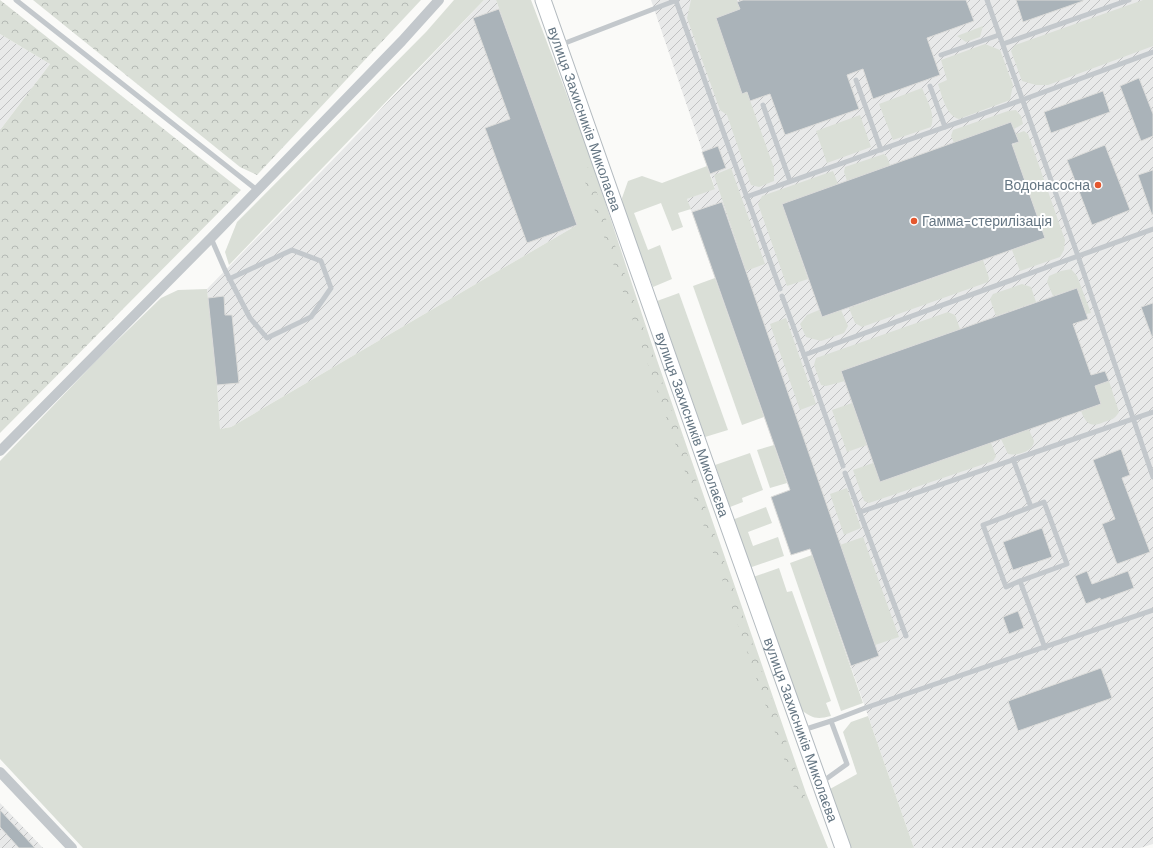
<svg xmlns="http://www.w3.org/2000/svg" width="1153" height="848" viewBox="0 0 1153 848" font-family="'DM Sans',sans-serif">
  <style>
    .industrial { fill: url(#industrial-furrows) }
    .grass { fill: #dadfd7 }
    .forest { fill: url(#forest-crowns) }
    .building { fill: #aab3b9; stroke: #dcdcda }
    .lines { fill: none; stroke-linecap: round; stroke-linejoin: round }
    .secondary-casing { stroke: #b3babf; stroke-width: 17 }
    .lane { stroke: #c3c8cc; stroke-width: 5 }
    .street { stroke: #c3c8cc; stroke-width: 10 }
    .secondary { stroke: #fff; stroke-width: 15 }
    .poi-dot { fill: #e4572e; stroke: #fff; stroke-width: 1.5 }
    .labels { text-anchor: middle; stroke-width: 4; stroke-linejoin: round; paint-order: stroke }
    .street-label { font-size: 14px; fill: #657683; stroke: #fff }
    .poi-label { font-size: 14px; fill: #657683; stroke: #fff; text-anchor: end }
  </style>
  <defs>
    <pattern id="industrial-furrows" width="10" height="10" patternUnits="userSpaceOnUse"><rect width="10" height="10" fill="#e8e9e9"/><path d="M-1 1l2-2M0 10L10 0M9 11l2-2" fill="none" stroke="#c0c1c2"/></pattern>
    <pattern id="forest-crowns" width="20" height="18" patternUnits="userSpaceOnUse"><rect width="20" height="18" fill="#dadfd7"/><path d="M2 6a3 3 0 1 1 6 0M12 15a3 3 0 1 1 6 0" fill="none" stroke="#b4b9b4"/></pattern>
  </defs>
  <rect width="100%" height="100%" fill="#fafaf8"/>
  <g class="industrial">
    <polygon points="484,0 496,0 577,225 231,427 220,429 217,385 207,289 348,144"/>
    <polygon points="651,0 1153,0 1153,844 1140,848 914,848 810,549 791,555 771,497 790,490 687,199 715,188"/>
    <polygon points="0,34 50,64 0,130"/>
    <polygon points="0,803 43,848 0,848"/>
  </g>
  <g class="grass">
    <polygon points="454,0 484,0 229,265 225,252 237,222 426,32"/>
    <polygon points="496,0 531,0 590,156 657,360 806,793 828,848 83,848 0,759 0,461 98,359 161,298 178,290 207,289 217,385 220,429 231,427 577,225"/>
    <polygon points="691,0 737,0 740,9 716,18 742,93 747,92 774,168 774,181 759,187 751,185 727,115 720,110 687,18"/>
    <polygon points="1143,0 1153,0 1153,46 1048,85 1036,85 1022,81 1011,51 1015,45"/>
    <polygon points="983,26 980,37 966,42 957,36"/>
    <path d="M985,44L1000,50L1013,85L1010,100L959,119C946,116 942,95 938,84L947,80L941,60Z"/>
    <path d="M922,88C927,100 936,115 931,127L893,140L879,104Z"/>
    <polygon points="1016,110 1021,116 1023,124 1014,129 1011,122 954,143 951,136 953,130 1008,111"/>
    <polygon points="860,115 871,147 827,163 816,131"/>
    <polygon points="1024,131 1028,134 1065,240 1064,250 1060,257 1020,271 1012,250 1045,238 1012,145 1019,142 1016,134"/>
    <polygon points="884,154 887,157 890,165 847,181 844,172 845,167"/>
    <polygon points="707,166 715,189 687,199 691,209 678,213 683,227 672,231 661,203 634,213 648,250 660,245 672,279 653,287 623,210 622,198 628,181 642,176 662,183"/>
    <polygon points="731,168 765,264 746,271 714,175"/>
    <polygon points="833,171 838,184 782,204 808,279 787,286 758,204 762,196"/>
    <polygon points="983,260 989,278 988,282 862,327 855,323 849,308"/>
    <polygon points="1071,269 1077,276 1091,313 1086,314 1077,288 1053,296 1047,282 1049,276 1061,271"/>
    <polygon points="715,278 764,417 742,425 693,286"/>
    <polygon points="1022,284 1031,287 1036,302 996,316 990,299 993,294"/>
    <polygon points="679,293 728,430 705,437 657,301"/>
    <polygon points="819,310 822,317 841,310 848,326 844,333 821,341 806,337 800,324 807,315"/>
    <polygon points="948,312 955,315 960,329 841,371 845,381 826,386 821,385 814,365 816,358"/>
    <polygon points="786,318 816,404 800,410 770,324"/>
    <path d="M1109,381L1119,412C1115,419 1111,420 1104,422C1091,428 1086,424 1081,411L1101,404L1095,386Z"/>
    <polygon points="852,403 867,445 847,452 832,410"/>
    <path d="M1029,429C1030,433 1033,438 1034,441C1034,452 1015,456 1008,454L1001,439Z"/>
    <polygon points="991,443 996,456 993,461 869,503 864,501 853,470 873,463"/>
    <polygon points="774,445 787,483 770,488 757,450"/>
    <polygon points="750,453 763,490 742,498 743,502 730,507 715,465"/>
    <polygon points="847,488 861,528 844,535 830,494"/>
    <polygon points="766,507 772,523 748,532 753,546 778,537 784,556 749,568 732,520"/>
    <polygon points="863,537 899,637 875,645 840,545"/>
    <polygon points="812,555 863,703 841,711 790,563"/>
    <path d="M779,568L787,592L792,591L831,701L826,703L831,716C816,720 812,718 800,709L753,577Z"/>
    <polygon points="868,716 914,848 851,848 830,789 857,774 843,732 851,722"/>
  </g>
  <g class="forest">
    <polygon points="0,0 241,190 0,433 0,130 50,64 0,34"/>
    <polygon points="33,0 421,0 257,175 240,167"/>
    <polygon points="588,167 811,813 801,808 583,176"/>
  </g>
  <g class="building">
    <polygon points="743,0 966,0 974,21 927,38 940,75 873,99 863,69 847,75 859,109 785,135 770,94 750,101 747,92 742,94 716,18 740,9 737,2"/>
    <polygon points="1016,0 1083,0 1083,1 1023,22"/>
    <polygon points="499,9 577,225 527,243 485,128 510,119 473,18"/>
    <polygon points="1139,78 1153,114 1153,136 1141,141 1120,86"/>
    <polygon points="1103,91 1110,112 1051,133 1044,112"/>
    <polygon points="1011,122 1019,142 1012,144 1045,238 822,317 782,204"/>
    <polygon points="1105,145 1130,210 1092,225 1067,160"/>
    <polygon points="718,146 726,168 710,174 702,152"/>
    <polygon points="1153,170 1153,214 1152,215 1138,175"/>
    <polygon points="722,202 879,656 851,666 810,549 791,555 771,497 790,490 692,212"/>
    <polygon points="1077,288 1088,319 1073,324 1091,375 1105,371 1109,381 1095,386 1101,404 880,482 841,371"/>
    <polygon points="224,296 225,315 232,315 239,383 217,385 208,298"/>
    <polygon points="1153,303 1153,336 1152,337 1141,307"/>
    <polygon points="1121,449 1130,475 1122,478 1150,552 1117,564 1102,524 1115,519 1093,460"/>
    <polygon points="1042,528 1052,557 1013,570 1003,542"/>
    <polygon points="1087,571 1092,584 1128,571 1134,588 1101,600 1100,598 1086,604 1075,576"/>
    <polygon points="1018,611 1024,628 1009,634 1003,617"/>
    <polygon points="1101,668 1112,698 1018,731 1008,701"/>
    <polygon points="0,810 35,848 19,848 0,827"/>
  </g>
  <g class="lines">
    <defs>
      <g id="secondary">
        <path id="s1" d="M543,0L706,464L843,848"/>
      </g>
    </defs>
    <use href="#secondary" class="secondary-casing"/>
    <g class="lane">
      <polyline points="16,0 257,190"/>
      <polyline points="987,0 1078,256 1153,477"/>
      <polyline points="676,1 780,289"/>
      <polyline points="1003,44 1129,0"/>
      <polyline points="560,45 677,0"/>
      <polyline points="941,55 999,35"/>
      <polyline points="856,80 881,150"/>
      <polyline points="930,86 945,127"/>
      <polyline points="763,105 790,181"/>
      <polyline points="746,197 1022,100 1153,52"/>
      <polyline points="211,238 225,270 250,318 267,338 311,317 331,288 321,261 292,250 229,279"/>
      <polyline points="782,296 804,355"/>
      <polyline points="1013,459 1031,507 983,525 1006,587 1020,581 1045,648"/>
      <polyline points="843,466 804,355 1153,229"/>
      <polyline points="845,473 906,636"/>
      <polyline points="860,512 1153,412"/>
      <polyline points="1020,581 1067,564 1044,502 1031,507"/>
      <polyline points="831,721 865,708 1153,610"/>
      <polyline points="803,730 831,721 847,764 822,782"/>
    </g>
    <g class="street">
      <polyline points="0,451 211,238 402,41 439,0"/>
      <polyline points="0,772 72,848"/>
    </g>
    <use href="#secondary" class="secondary"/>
  </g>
  <g class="poi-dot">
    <circle cx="1098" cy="185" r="4"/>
    <circle cx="914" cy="221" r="4"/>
  </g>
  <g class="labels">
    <g class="street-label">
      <text dy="5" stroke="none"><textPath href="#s1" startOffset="126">вулиця Захисників Миколаєва</textPath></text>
      <text dy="5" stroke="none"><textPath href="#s1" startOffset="450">вулиця Захисників Миколаєва</textPath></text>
      <text dy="5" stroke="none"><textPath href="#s1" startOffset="774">вулиця Захисників Миколаєва</textPath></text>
    </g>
    <g class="poi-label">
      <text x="1090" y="190">Водонасосна</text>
      <text x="922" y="226" text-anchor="start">Гамма-стерилізація</text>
    </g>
  </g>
</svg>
